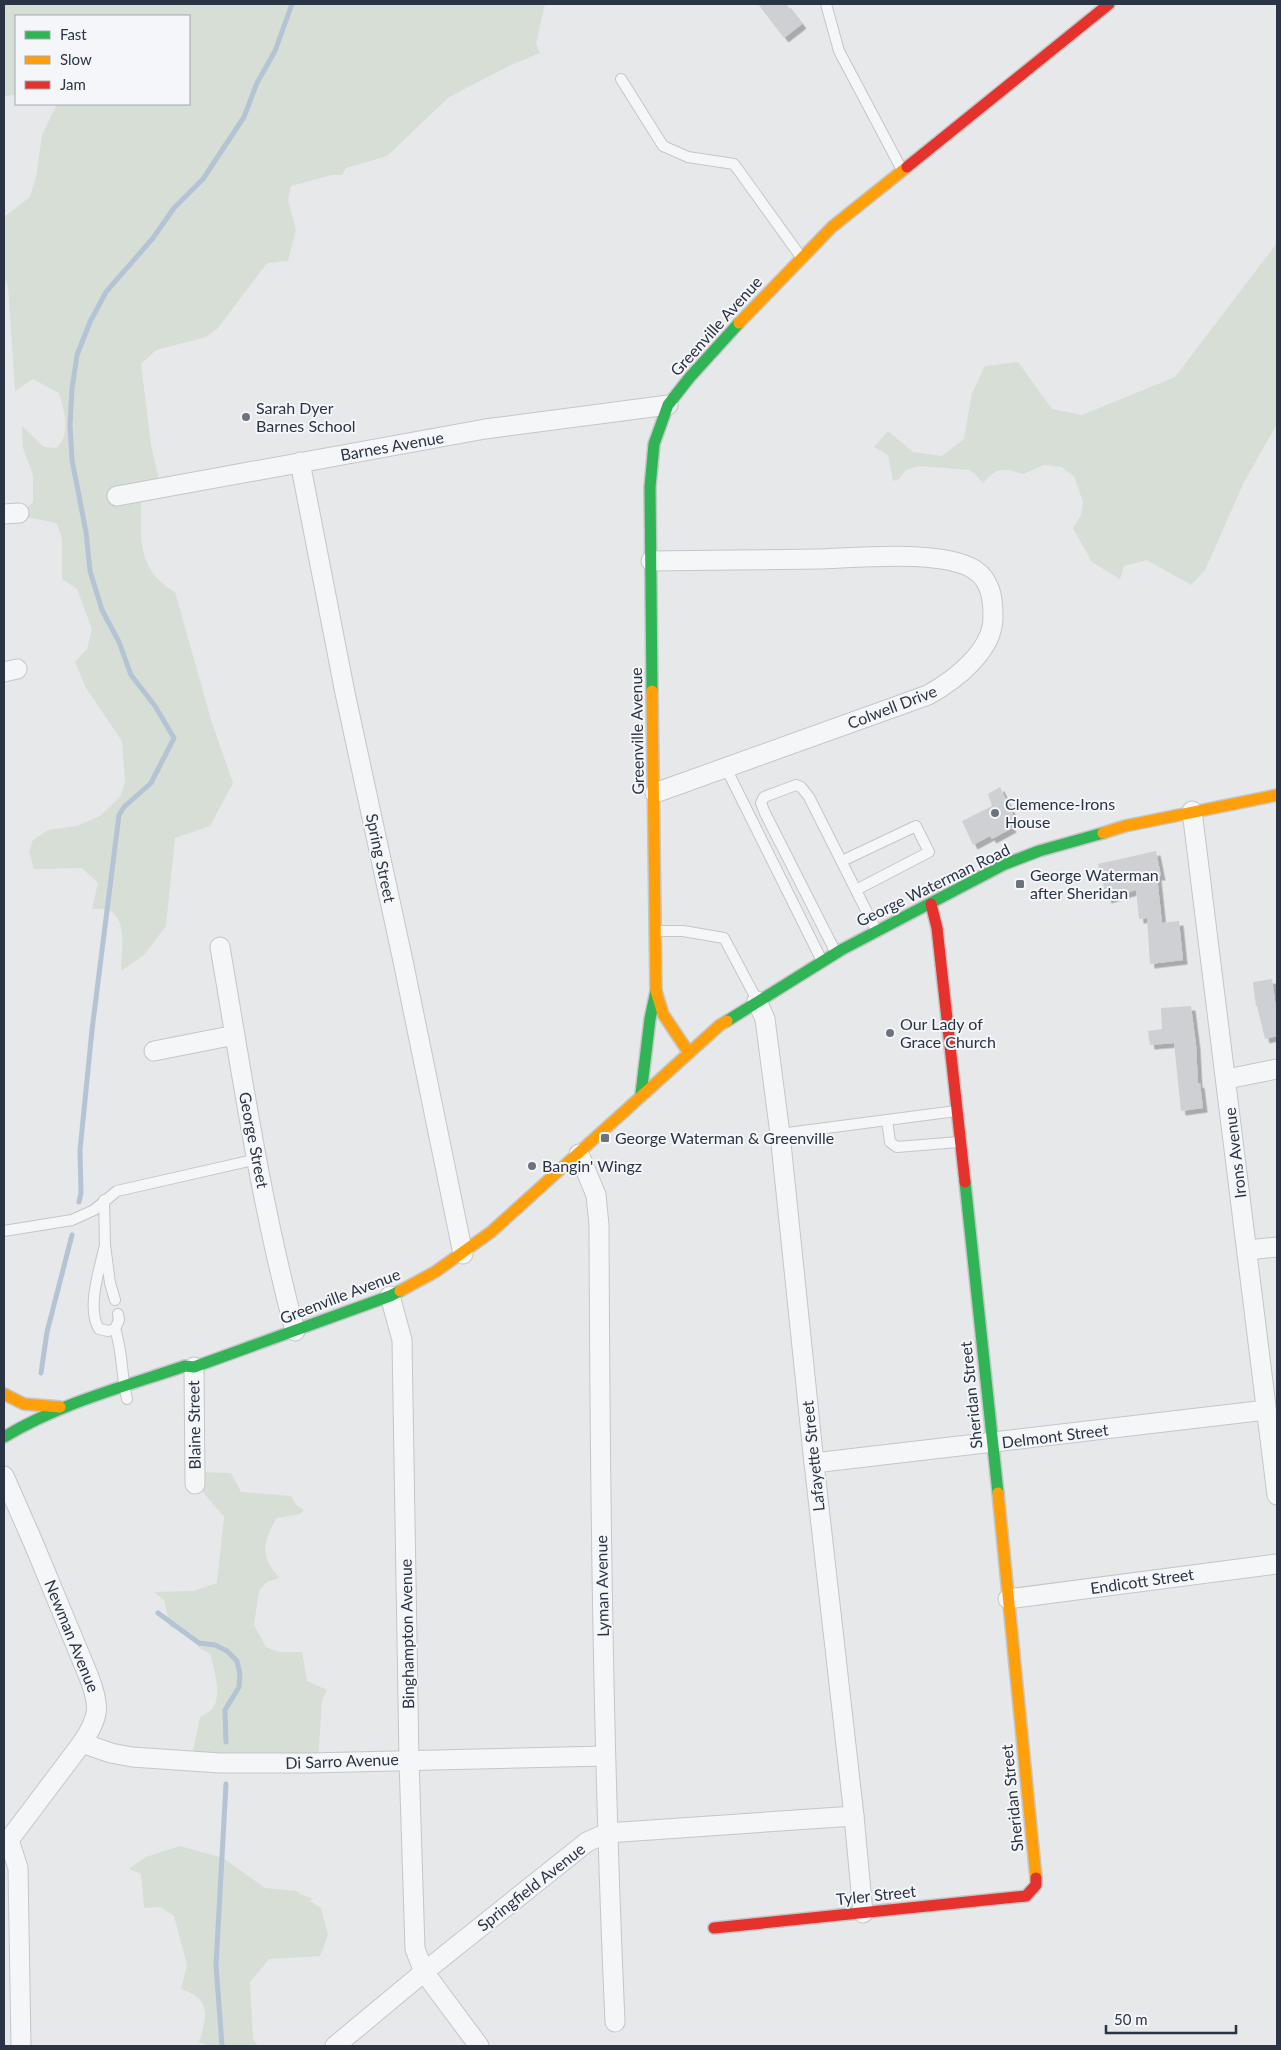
<svg xmlns="http://www.w3.org/2000/svg" width="1281" height="2050" viewBox="0 0 1281 2050" font-family="Lato,sans-serif">
  <style>
    .green { fill: #d6ded6 }
    .lines { fill: none; stroke-linecap: round; stroke-linejoin: round }
    .stream { stroke: #b4c4d5; stroke-width: 5 }
    .building { fill: #ced0d3; filter: url(#shadow) }
    .lane-casing { stroke: #c4c6c8; stroke-width: 12 }
    .street-casing { stroke: #c4c6c8; stroke-width: 21 }
    .fast-casing { stroke: #c4c6c8; stroke-width: 14 }
    .slow-casing { stroke: #c4c6c8; stroke-width: 14 }
    .jam-casing { stroke: #c4c6c8; stroke-width: 14 }
    .lane { stroke: #f5f6f7; stroke-width: 10 }
    .street { stroke: #f5f6f7; stroke-width: 19 }
    .fast { stroke: #30b455; stroke-width: 11 }
    .slow { stroke: #ff9f0a; stroke-width: 11 }
    .jam { stroke: #e5322d; stroke-width: 11 }
    .poi-dot { fill: #6c737f; stroke: #f4f6f9; stroke-width: 2 }
    .labels { text-anchor: middle; stroke-width: 4; stroke-linejoin: round; paint-order: stroke }
    .street-label { font-size: 16px; fill: #2b3445; stroke: #f4f6f9 }
    .poi-label { font-size: 16px; fill: #2b3445; stroke: #f4f6f9; text-anchor: start }
  </style>
  <defs>
    <filter id="shadow"><feDropShadow dx="4.5" dy="4.5" stdDeviation="0" flood-color="#0004"/></filter>
  </defs>
  <rect width="100%" height="100%" fill="#e6e8ea"/>
  <g class="green">
    <path d="M4,4H545L536,43L540,53L511,65L449,97L387,156L346,168L342,175H332L291,186L288,200L296,230L288,261L267,263L218,328L206,337L156,350L141,364L151,445L161,488L141,495C141,535 135,569 175,592L212,723L233,783L210,826L175,838L166,926L144,955L121,971C121,954 127,927 114,914C109,908 99,909 92,909L98,883L82,868L34,869L29,851L33,840L48,830L77,826L100,816L120,797L125,783L122,741L86,688L75,662L87,649L92,629L77,589L62,579V539L57,524L52,522L19,516L33,502V475L23,448L22,426L44,447L56,448C72,434 64,411 59,393L33,379L15,391L8,286L4,277V217L30,197L36,178L42,135L57,104H189V16H16V94L4,97Z"/>
    <path d="M1277,243V424L1244,482L1205,570L1191,585L1147,560L1124,566L1120,579L1092,562L1073,528L1081,515L1083,502L1074,476L1061,467L1044,465L1023,474C1003,468 998,466 983,483L975,474L969,470L920,466L906,470L899,479L893,481L888,455L874,447L888,431L913,452L942,456L964,439L972,393L985,366L1018,362L1052,409L1082,415L1175,377Z"/>
    <path d="M198,1472L231,1473L241,1492L291,1496L296,1505L304,1510L300,1514L277,1518C263,1541 259,1557 280,1578L267,1582L259,1591L254,1625L266,1647L279,1652H302L307,1681L327,1690L322,1700L318,1763L191,1761L200,1717C204,1715 210,1712 213,1708C222,1696 214,1667 210,1654L199,1648L191,1633L170,1627L164,1600L154,1592L193,1591L217,1583L224,1517L199,1487Z"/>
    <path d="M180,1846L223,1858L265,1888L297,1891L300,1894L312,1899L310,1901L321,1908L328,1935L320,1956L269,1959L250,1982L253,2039L258,2046H208L199,2042C207,2017 212,1999 181,1989L187,1965L174,1916L160,1907L144,1908L141,1874L129,1869L146,1857Z"/>
  </g>
  <g class="lines">
    <g class="stream">
      <polyline points="79,1202 81,1193 80,1150 92,1030 119,815 124,807 151,783 174,738 155,706 131,675 119,642 102,610 90,571 86,532 72,460 70,425 72,389 77,355 90,322 106,292 153,238 174,208 203,179 244,117 257,83 275,51 292,4"/>
      <polyline points="41,1373 47,1332 72,1235"/>
      <polyline points="158,1613 199,1643 215,1645 227,1651 237,1661 240,1674 239,1687 225,1710 226,1742"/>
      <polyline points="222,2046 216,1965 226,1784"/>
    </g>
  </g>
  <g class="building">
    <polygon points="758,4 786,4 802,24 784,38"/>
    <polygon points="1000,787 1016,821 1010,825 1012,828 992,839 990,836 973,845 962,821 992,806 988,794"/>
    <polygon points="1156,851 1161,876 1157,876 1162,923 1179,921 1183,960 1150,964 1147,918 1139,919 1136,890 1107,899 1098,864"/>
    <polygon points="1272,979 1277,1015 1277,1036 1265,1039 1257,1006 1256,1006 1253,982"/>
    <polygon points="1191,1006 1196,1045 1198,1084 1200,1083 1203,1108 1181,1111 1174,1043 1150,1045 1148,1031 1162,1029 1161,1008"/>
  </g>
  <g class="lines">
    <defs>
      <g id="lane">
        <polyline points="826,4 839,51 902,170"/>
        <polyline points="621,79 663,146 688,157 734,164 801,257"/>
        <polyline points="726,768 822,961"/>
        <polyline points="842,861 916,826 929,852 856,890"/>
        <polyline points="657,931 683,931 724,938 757,1000"/>
        <polyline points="836,953 765,813 761,803 764,797 796,785 801,787 809,797 876,930"/>
        <polyline points="887,1120 890,1142 897,1147 959,1142"/>
        <polyline points="780,1134 956,1111"/>
        <polyline points="104,1200 105,1245"/>
        <polyline points="4,1231 72,1220 94,1210 117,1191 258,1159"/>
        <path d="M115,1300L110,1283L105,1245C100,1268 86,1308 99,1329L108,1331L115,1329L119,1320L118,1314"/>
        <path d="M115,1329C123,1352 121,1376 127,1399"/>
      </g>
      <g id="street">
        <polyline points="300,462 345,693 403,961 463,1254"/>
        <polyline points="117,496 485,429 668,405"/>
        <polyline points="4,514 19,513"/>
        <path d="M651,561C707,560 762,560 818,559C856,558 943,549 975,570C991,581 993,599 993,617C993,651 955,680 928,695L655,793"/>
        <polyline points="4,672 17,669"/>
        <polyline points="1192,811 1277,1495"/>
        <path d="M220,947C242,1075 261,1205 295,1331"/>
        <polyline points="757,1001 765,1019 780,1134 814,1463 854,1816 863,1913"/>
        <polyline points="154,1051 235,1035"/>
        <polyline points="1227,1079 1277,1069"/>
        <path d="M579,1154L596,1195L599,1225C600,1491 603,1756 615,2022"/>
        <polyline points="1247,1250 1277,1247"/>
        <polyline points="390,1296 402,1340 409,1760 415,1949 424,1972 479,2046"/>
        <polyline points="194,1367 195,1484"/>
        <polyline points="814,1463 1266,1410"/>
        <path d="M4,1476L33,1542L89,1677C100,1706 100,1716 82,1743L9,1840L18,1868L21,2046"/>
        <polyline points="1008,1599 1277,1564"/>
        <polyline points="82,1743 111,1753 132,1757 220,1763 310,1763 605,1756"/>
        <polyline points="335,2046 424,1972 587,1842 607,1833 854,1816"/>
      </g>
      <g id="fast">
        <polyline points="652,691 650,487 654,444 668,405 690,377 739,323"/>
        <polyline points="727,1021 841,950 1005,864 1039,851 1103,833"/>
        <polyline points="641,1094 650,1019 656,991"/>
        <polyline points="965,1182 998,1493"/>
        <path d="M4,1437C61,1403 123,1387 185,1366L194,1367L390,1296L400,1291"/>
      </g>
      <g id="slow">
        <polyline points="739,323 832,227 907,167"/>
        <polyline points="652,691 656,991 663,1014 689,1053"/>
        <polyline points="1103,833 1125,826 1277,795"/>
        <polyline points="400,1291 435,1272 491,1232 720,1025 727,1021"/>
        <polyline points="4,1394 24,1404 60,1407"/>
        <polyline points="998,1493 1036,1878"/>
      </g>
      <g id="jam">
        <polyline points="907,167 1109,4"/>
        <polyline points="931,904 937,928 965,1182"/>
        <polyline points="714,1928 1026,1896 1036,1885 1036,1878"/>
      </g>
    </defs>
    <use href="#lane" class="lane-casing"/>
    <use href="#street" class="street-casing"/>
    <use href="#fast" class="fast-casing"/>
    <use href="#slow" class="slow-casing"/>
    <use href="#jam" class="jam-casing"/>
    <use href="#lane" class="lane"/>
    <use href="#street" class="street"/>
    <use href="#fast" class="fast"/>
    <use href="#slow" class="slow"/>
    <use href="#jam" class="jam"/>
  </g>
  <g class="poi-dot">
    <circle cx="246" cy="417" r="5"/>
    <circle cx="995" cy="813" r="5"/>
    <rect x="1015" y="879" width="10" height="10" rx="2.5"/>
    <circle cx="890" cy="1033" r="5"/>
    <rect x="600" y="1133" width="10" height="10" rx="2.5"/>
    <circle cx="532" cy="1166" r="5"/>
  </g>
  <g class="labels">
    <g class="street-label">
      <text transform="translate(716 326) rotate(-48)" y="6">Greenville Avenue</text>
      <text transform="translate(392 446) rotate(-10)" y="6">Barnes Avenue</text>
      <text transform="translate(892 707) rotate(-21)" y="6">Colwell Drive</text>
      <text transform="translate(637 731) rotate(-91)" y="6">Greenville Avenue</text>
      <text transform="translate(381 858) rotate(78)" y="6">Spring Street</text>
      <text transform="translate(933 885) rotate(-26)" y="6">George Waterman Road</text>
      <text transform="translate(254 1140) rotate(79)" y="6">George Street</text>
      <text transform="translate(1235 1153) rotate(-97)" y="6">Irons Avenue</text>
      <text transform="translate(340 1296) rotate(-21)" y="6">Greenville Avenue</text>
      <text transform="translate(971 1395) rotate(-96)" y="6">Sheridan Street</text>
      <text transform="translate(194 1425) rotate(-91)" y="6">Blaine Street</text>
      <text transform="translate(1055 1436) rotate(-7)" y="6">Delmont Street</text>
      <text transform="translate(813 1456) rotate(-96)" y="6">Lafayette Street</text>
      <text transform="translate(1142 1581) rotate(-8)" y="6">Endicott Street</text>
      <text transform="translate(602 1586) rotate(-91)" y="6">Lyman Avenue</text>
      <text transform="translate(407 1634) rotate(-91)" y="6">Binghampton Avenue</text>
      <text transform="translate(72 1636) rotate(68)" y="6">Newman Avenue</text>
      <text transform="translate(342 1761) rotate(-2)" y="6">Di Sarro Avenue</text>
      <text transform="translate(1012 1798) rotate(-96)" y="6">Sheridan Street</text>
      <text transform="translate(531 1887) rotate(-38)" y="6">Springfield Avenue</text>
      <text transform="translate(876 1895) rotate(-6)" y="6">Tyler Street</text>
    </g>
    <g class="poi-label">
      <text x="256" y="414">Sarah Dyer<tspan x="256" dy="18">Barnes School</tspan></text>
      <text x="1005" y="810">Clemence-Irons<tspan x="1005" dy="18">House</tspan></text>
      <text x="1030" y="881">George Waterman<tspan x="1030" dy="18">after Sheridan</tspan></text>
      <text x="900" y="1030">Our Lady of<tspan x="900" dy="18">Grace Church</tspan></text>
      <text x="615" y="1144">George Waterman &amp; Greenville</text>
      <text x="542" y="1172">Bangin' Wingz</text>
    </g>
  </g>
  <rect width="1281" height="2050" fill="none" stroke="#2b3445" stroke-width="10"/>
  <rect x="15" y="15" width="175" height="90" fill="#f4f6f9" stroke="#a4a8b1"/>
  <rect x="25" y="31" width="25" height="8" fill="#30b455" stroke="#a4a8b1"/>
  <text x="60" y="40" font-size="15" fill="#2b3445">Fast</text>
  <rect x="25" y="56" width="25" height="8" fill="#ff9f0a" stroke="#a4a8b1"/>
  <text x="60" y="65" font-size="15" fill="#2b3445">Slow</text>
  <rect x="25" y="81" width="25" height="8" fill="#e5322d" stroke="#a4a8b1"/>
  <text x="60" y="90" font-size="15" fill="#2b3445">Jam</text>
  <path d="M1106 2025v8h130v-8" fill="none" stroke="#2b3445" stroke-width="2.5"/>
  <text x="1114" y="2025" font-size="15" fill="#2b3445" stroke="#f4f6f9" stroke-width="4" paint-order="stroke">50 m</text>
</svg>
